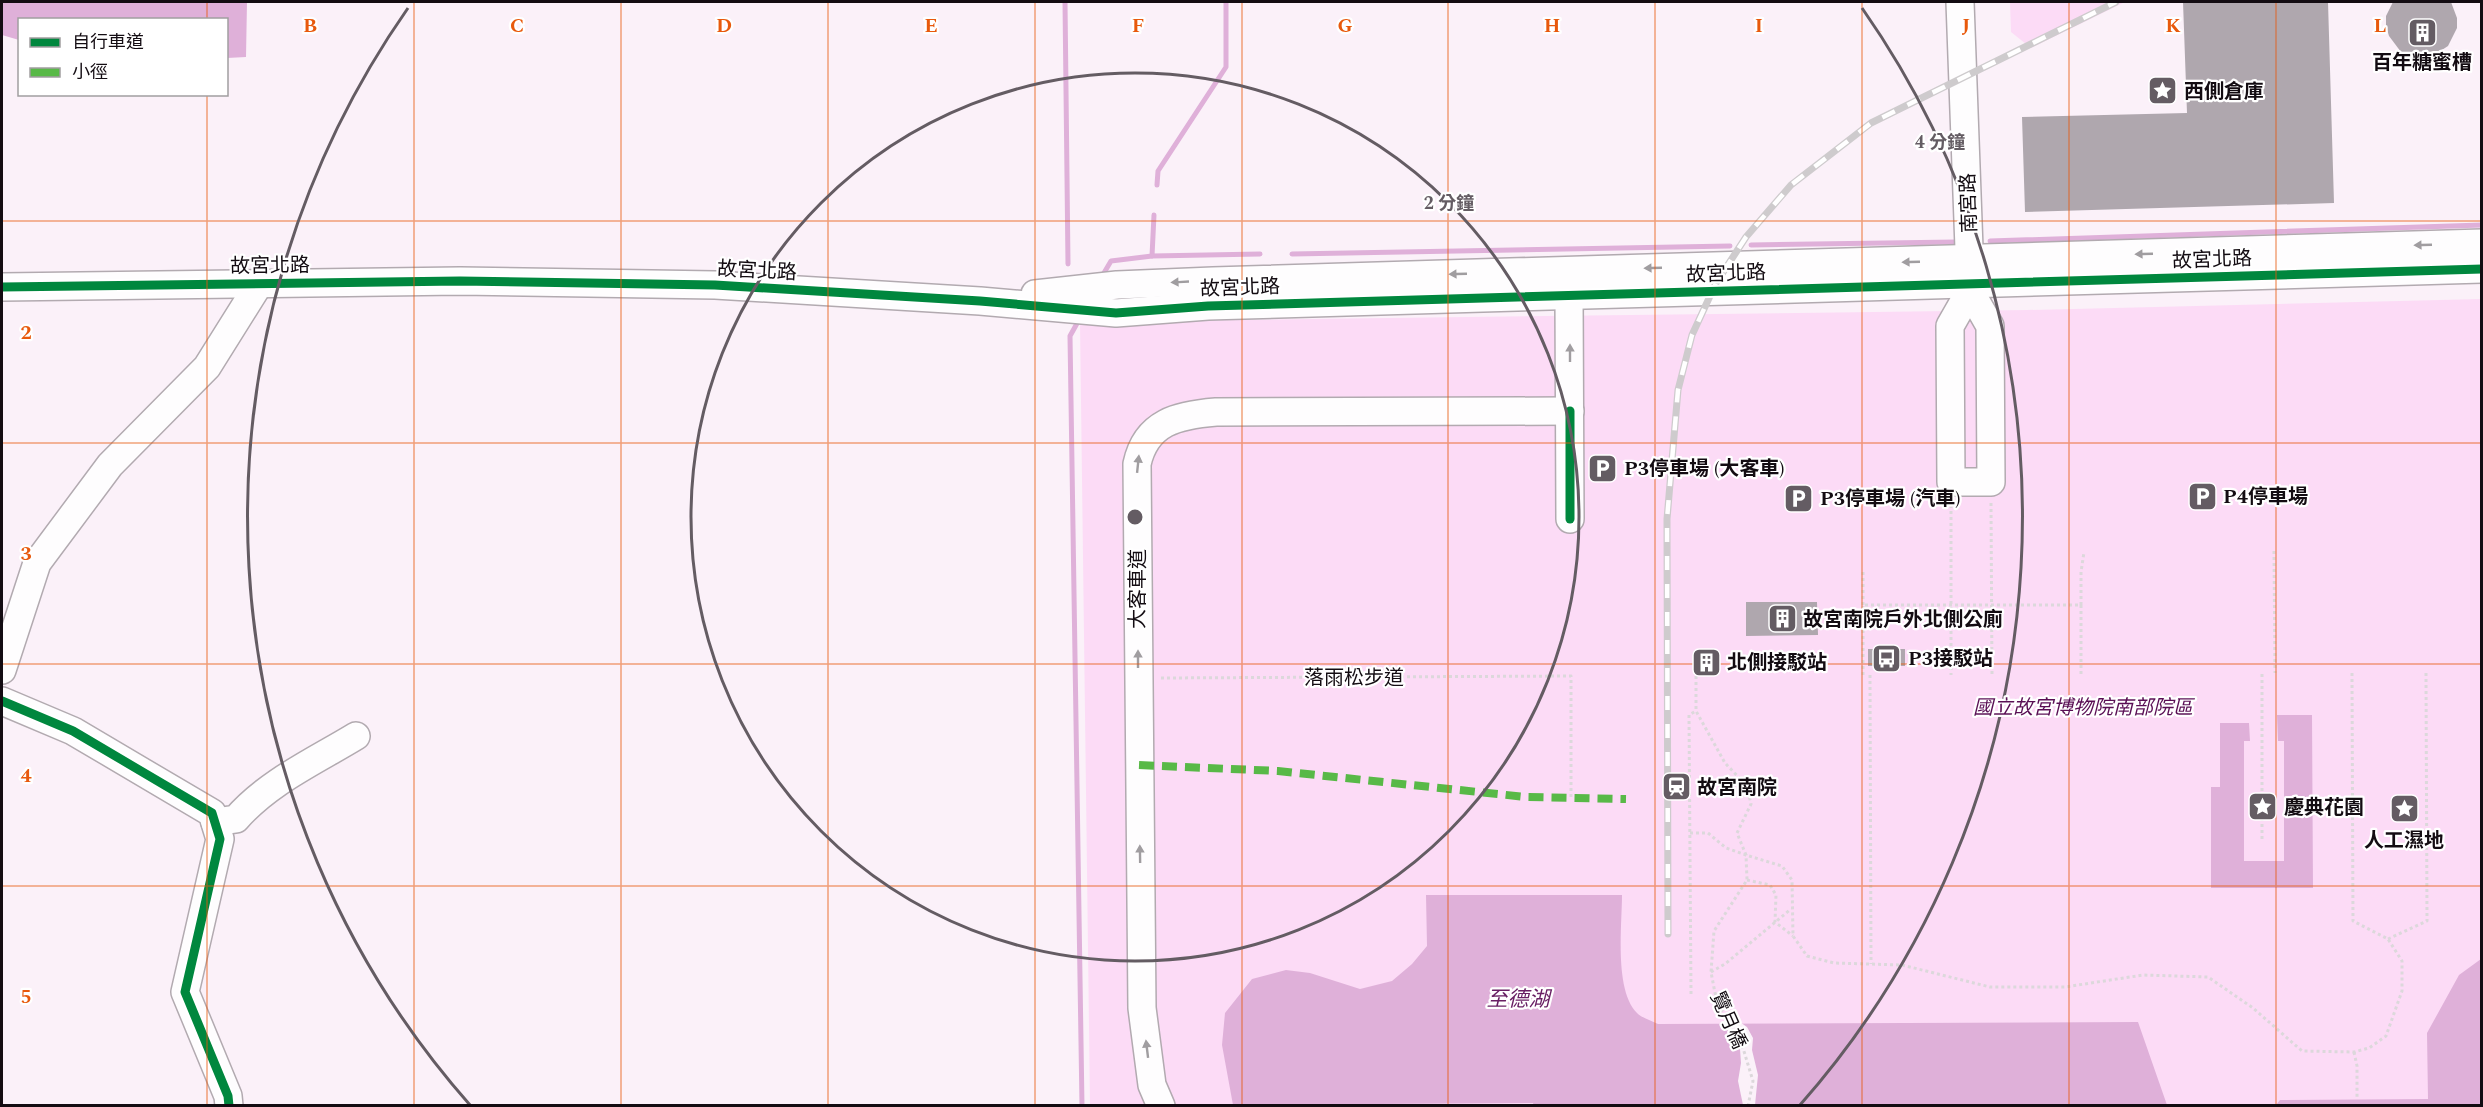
<svg xmlns="http://www.w3.org/2000/svg" width="2483" height="1107" viewBox="0 0 2483 1107" font-family="Spectral,'Noto Sans TC',serif">
  <style>
    .green { fill: #fcdbf6 }
    .water { fill: #dfb0d9 }
    .pier { fill: #fbf1f9 }
    .lines { fill: none; stroke-linecap: round; stroke-linejoin: round }
    .stream { stroke: #dfb0d9; stroke-width: 5 }
    .building { fill: #afa7ae }
    .minor-casing { stroke: #b2aab0; stroke-width: 30 }
    .path { stroke: #dcd8db; stroke-width: 3; stroke-dasharray: 3 3; stroke-linecap: butt }
    .minor { stroke: #fefdfe; stroke-width: 27 }
    .rail-casing { stroke: #cecbcd; stroke-width: 7 }
    .rail { stroke: #fff; stroke-width: 4.5; stroke-dasharray: 14; stroke-linecap: butt }
    .quiet { stroke: #58b947; stroke-width: 8; stroke-dasharray: 15 8; stroke-linecap: butt }
    .cycleway-casing { stroke: #fff; stroke-width: 13 }
    .cycleway { stroke: #00873e; stroke-width: 9 }
    .oneway { fill: #a09da0 }
    .grid { fill: none; stroke: #e8590c; stroke-width: 1.5; stroke-opacity: 0.55 }
    .ring { fill: none; stroke: #645c63; stroke-width: 3 }
    .labels { text-anchor: middle; stroke-width: 4.5; stroke-linejoin: round; paint-order: stroke }
    .poi-label { font-size: 20px; font-weight: bold; fill: #130c12; stroke: #fff; text-anchor: start }
    .street-label { font-size: 20px; fill: #130c12; stroke: #fff }
    .park-label { font-size: 20px; font-style: italic; fill: #590e54; stroke: #fff }
    .water-label { font-size: 21px; font-style: italic; fill: #692064; stroke: #fff }
    .grid-label { font-size: 20px; text-anchor: middle; font-weight: bold; fill: #e8590c; stroke: #fff; stroke-width: 4.5; stroke-linejoin: round; paint-order: stroke }
    .centre { fill: #645c63; stroke: #fff; stroke-width: 3 }
    .ring-label { font-size: 18px; text-anchor: middle; font-weight: bold; fill: #645c63; stroke: #fff; stroke-width: 4.5; stroke-linejoin: round; paint-order: stroke }
  </style>
  <rect width="100%" height="100%" fill="#fbf1f9"/>
  <g class="green">
    <polygon points="2010,2 2125,2 2031,48 2011,32"/>
    <polygon points="2481,299 2481,1105 1090,1105 1080,322 2027,310"/>
  </g>
  <g class="water">
    <polygon points="2,2 247,2 246,57 227,58 226,20 20,20 19,40 2,35"/>
    <polygon points="2277,715 2312,715 2313,888 2211,888 2211,787 2220,787 2220,723 2249,723 2250,741 2244,741 2244,861 2284,861 2284,741 2278,741"/>
    <path d="M1426,895H1622C1622,925 1614,990 1637,1013C1642,1018 1652,1021 1658,1024L2138,1022L2167,1105L1534,1106L1533,1103L1233,1105L1222,1045L1225,1013L1252,979L1286,970L1310,973L1360,989L1392,981L1412,964L1427,946Z"/>
    <polygon points="2481,959 2481,1105 2276,1105 2280,1100 2428,1099 2427,1033 2459,975"/>
  </g>
  <polygon class="pier" points="1737,1020 1747,1027 1753,1038 1752,1050 1758,1075 1755,1105 1743,1105 1738,1081 1741,1063 1740,1049 1723,1021"/>
  <g class="lines">
    <g class="stream">
      <polyline points="1065,2 1068,264"/>
      <polyline points="1157,185 1158,171 1226,67 1226,2"/>
      <polyline points="1154,215 1152,256 1260,254"/>
      <polyline points="1990,241 2482,225"/>
      <polyline points="1751,245 1956,242"/>
      <polyline points="1292,254 1730,246"/>
      <polyline points="1101,278 1111,261 1152,256"/>
      <polyline points="1080,318 1070,336 1082,1106"/>
    </g>
  </g>
  <g class="building">
    <polygon points="2183,2 2328,2 2334,203 2025,212 2022,117 2187,113"/>
    <polygon points="2393,2 2451,2 2457,18 2457,28 2448,46 2431,57 2421,58 2401,52 2389,36 2386,26 2386,16"/>
    <polygon points="1746,602 1817,602 1818,635 1746,636"/>
    <rect x="1868" y="649" width="37" height="17"/>
  </g>
  <g class="lines">
    <defs>
      <g id="minor">
        <polyline points="1960,2 1970,276"/>
        <polyline points="2,287 460,281 715,285 980,301 1116,313 1208,306 2482,269"/>
        <polygon points="1970,291 1990,326 1991,482 1951,482 1950,326"/>
        <polyline points="1035,294 1117,285 1213,281 2482,243"/>
        <polyline points="1569,295 1570,519"/>
        <polyline points="2,670 37,563 110,465 207,367 259,284"/>
        <polyline points="2,701 73,731 212,813 220,839 185,992 228,1096 229,1106"/>
        <path d="M215,822L236,819C268,782 315,761 356,736"/>
        <path d="M1161,1106L1152,1085L1142,1008L1137,464C1146,422 1178,415 1216,412L1570,411"/>
      </g>
    </defs>
    <use href="#minor" class="minor-casing"/>
    <g class="path">
      <polyline points="1991,503 1992,675"/>
      <polyline points="1951,505 1951,675"/>
      <polyline points="2274,551 2275,673"/>
      <polyline points="1863,572 1863,605"/>
      <polyline points="2081,605 2081,572 2084,552"/>
      <polyline points="2262,674 2262,840"/>
      <polyline points="1863,675 1863,605 2081,605 2081,674"/>
      <polyline points="1870,675 1871,964"/>
      <polyline points="1696,676 1696,711 1725,763 1747,786 1751,804 1737,833 1746,855 1782,866 1792,880 1793,936 1807,956 1834,963 1902,965 1990,987 2065,987 2143,975 2208,977 2253,1008 2302,1051 2354,1052 2369,1048 2386,1036 2402,991 2402,961 2388,939 2353,921 2352,673"/>
      <polyline points="1161,678 1571,676 1571,798"/>
      <polyline points="1690,833 1708,833 1726,848 1746,855 1747,880 1714,931 1711,972 1715,993 1722,1011 1743,1048 1753,1081 1748,1106"/>
      <polyline points="1747,880 1770,885 1776,895 1775,922 1793,936"/>
      <polyline points="2388,939 2427,921 2426,673"/>
      <polyline points="1711,972 1725,964 1791,909"/>
      <polyline points="1691,994 1689,715 1696,711"/>
      <polyline points="2354,1052 2357,1066 2357,1099"/>
    </g>
    <use href="#minor" class="minor"/>
    <defs>
      <polyline id="rail" points="1668,934 1667,519 1678,390 1692,335 1716,283 1746,237 1791,185 1871,123 2116,2"/>
    </defs>
    <use href="#rail" class="rail-casing"/>
    <use href="#rail" class="rail"/>
    <polyline class="quiet" points="1139,765 1278,771 1526,797 1626,799"/>
    <defs>
      <g id="cycleway">
        <polyline points="2,287 460,281 715,285 980,301 1116,313 1208,306 2482,269"/>
        <polyline points="1570,411 1570,519"/>
        <polyline points="2,701 73,731 212,813 220,839 185,992 228,1096 229,1106"/>
      </g>
    </defs>
    <use href="#cycleway" class="cycleway-casing"/>
    <use href="#cycleway" class="cycleway"/>
  </g>
  <defs><path id="oneway-solid" d="M-6-.8H1V-3.2L6.5 0L1 3.2V.8H-6Z" transform="scale(1.5)"/></defs>
  <g class="oneway">
    <use href="#oneway-solid" transform="translate(2423 245) rotate(178)"/>
    <use href="#oneway-solid" transform="translate(2144 254) rotate(178)"/>
    <use href="#oneway-solid" transform="translate(1911 262) rotate(178)"/>
    <use href="#oneway-solid" transform="translate(1653 268) rotate(178)"/>
    <use href="#oneway-solid" transform="translate(1458 274) rotate(178)"/>
    <use href="#oneway-solid" transform="translate(1180 282) rotate(177)"/>
    <use href="#oneway-solid" transform="translate(1570 353) rotate(-90)"/>
    <use href="#oneway-solid" transform="translate(1138 464) rotate(-84)"/>
    <use href="#oneway-solid" transform="translate(1138 659) rotate(-90)"/>
    <use href="#oneway-solid" transform="translate(1140 854) rotate(-91)"/>
    <use href="#oneway-solid" transform="translate(1147 1049) rotate(-97)"/>
  </g>
  <path class="grid" d="M207,2V20M414,2V1106M621,2V1106M828,2V1106M1035,2V1106M1242,2V1106M1448,2V1106M1655,2V1106M1862,2V1106M2069,2V1106M2276,2V1106M207,94V1106M2,221H2482M2,443H2482M2,664H2482M2,886H2482"/>
  <g class="ring">
    <circle cx="1135" cy="517" r="444"/>
    <path d="M470 1105A888 888 0 0 1 408 8M1862 8A888 888 0 0 1 1800 1105"/>
  </g>
  <defs>
    <symbol id="building-square" viewBox="-11 -11 22 22"><rect x="-9" y="-9" width="18" height="18" rx="4" fill="#645c63" stroke="#fff"/><path d="M-4-6H4V6H1V3H-1V6H-4ZM-2.5-4.3h1.7v1.8h-1.7ZM.8-4.3h1.7v1.8H.8ZM-2.5-1h1.7V.8h-1.7ZM.8-1h1.7V.8H.8Z" fill="#fff"/></symbol>
    <symbol id="sight-square" viewBox="-11 -11 22 22"><rect x="-9" y="-9" width="18" height="18" rx="4" fill="#645c63" stroke="#fff"/><path d="M0-6L1.8-2.2L6-1.7L2.9 1.2L3.7 5.4L0 3.3L-3.7 5.4L-2.9 1.2L-6-1.7L-1.8-2.2Z" fill="#fff"/></symbol>
    <symbol id="parking-square" viewBox="-11 -11 22 22"><rect x="-9" y="-9" width="18" height="18" rx="4" fill="#645c63" stroke="#fff"/><path d="M-3.5-5.5H1a3.5 3.5 0 0 1 0 7H-1V5.5H-3.5ZM-1-3.4V-.6H.8a1.4 1.4 0 0 0 0-2.8Z" fill="#fff"/></symbol>
    <symbol id="bus-square" viewBox="-11 -11 22 22"><rect x="-9" y="-9" width="18" height="18" rx="4" fill="#645c63" stroke="#fff"/><path d="M-5-6H5V4H4V6H2V4H-2V6H-4V4H-5ZM-3.5-4V0h7V-4ZM-3.5 1.2v1.5H-2V1.2ZM2 1.2v1.5H3.5V1.2Z" fill="#fff"/></symbol>
    <symbol id="station-square" viewBox="-11 -11 22 22"><rect x="-9" y="-9" width="18" height="18" rx="4" fill="#645c63" stroke="#fff"/><path d="M-3-6H3Q5-6 5-4V2Q5 4 3 4L4.5 6H3L1.5 4h-3L-3 6H-4.5L-3 4Q-5 4-5 2V-4Q-5-6-3-6ZM-3.5-4v3h7v-3ZM-3.5 1v1.5H-2V1ZM2 1v1.5H3.5V1Z" fill="#fff"/></symbol>
  </defs>
  <g fill-rule="evenodd">
    <use href="#building-square" x="2406" y="16" width="33" height="33"/>
    <use href="#sight-square" x="2146" y="74" width="33" height="33"/>
    <use href="#parking-square" x="1586" y="452" width="33" height="33"/>
    <use href="#parking-square" x="2186" y="480" width="33" height="33"/>
    <use href="#parking-square" x="1782" y="482" width="33" height="33"/>
    <use href="#building-square" x="1766" y="602" width="33" height="33"/>
    <use href="#bus-square" x="1870" y="642" width="33" height="33"/>
    <use href="#building-square" x="1690" y="646" width="33" height="33"/>
    <use href="#station-square" x="1660" y="770" width="33" height="33"/>
    <use href="#sight-square" x="2246" y="790" width="33" height="33"/>
    <use href="#sight-square" x="2388" y="792" width="33" height="33"/>
  </g>
  <g class="labels">
    <g class="poi-label">
      <text x="2422" y="69" text-anchor="middle">百年糖蜜槽</text>
      <text x="2184" y="98">西側倉庫</text>
      <text x="1624" y="475">P3停車場 (大客車)</text>
      <text x="2223" y="503">P4停車場</text>
      <text x="1820" y="505">P3停車場 (汽車)</text>
      <text x="1803" y="626">故宮南院戶外北側公廁</text>
      <text x="1908" y="665">P3接駁站</text>
      <text x="1727" y="669">北側接駁站</text>
      <text x="1697" y="794">故宮南院</text>
      <text x="2284" y="814">慶典花園</text>
      <text x="2404" y="847" text-anchor="middle">人工濕地</text>
    </g>
    <g class="street-label">
      <text transform="translate(1968 203) rotate(-92)" y="7">南宮路</text>
      <text transform="translate(2212 259) rotate(-2)" y="7">故宮北路</text>
      <text transform="translate(270 265) rotate(-1)" y="7">故宮北路</text>
      <text transform="translate(757 270) rotate(3)" y="7">故宮北路</text>
      <text transform="translate(1726 273) rotate(-2)" y="7">故宮北路</text>
      <text transform="translate(1240 287) rotate(-2)" y="7">故宮北路</text>
      <text transform="translate(1137 589) rotate(-90)" y="7">大客車道</text>
      <text x="1354" y="684">落雨松步道</text>
      <text transform="translate(1729 1020) rotate(66)" y="7">覽月橋</text>
    </g>
    <g class="park-label">
      <text x="2083" y="714">國立故宮博物院南部院區</text>
    </g>
    <g class="water-label">
      <text x="1518" y="1006">至德湖</text>
    </g>
  </g>
  <g class="grid-label">
    <text x="310" y="32">B</text>
    <text x="517" y="32">C</text>
    <text x="724" y="32">D</text>
    <text x="931" y="32">E</text>
    <text x="1138" y="32">F</text>
    <text x="1345" y="32">G</text>
    <text x="1552" y="32">H</text>
    <text x="1759" y="32">I</text>
    <text x="1966" y="32">J</text>
    <text x="2173" y="32">K</text>
    <text x="2380" y="32">L</text>
    <text x="26" y="339">2</text>
    <text x="26" y="560">3</text>
    <text x="26" y="782">4</text>
    <text x="26" y="1003">5</text>
  </g>
  <circle cx="1135" cy="517" r="9" class="centre"/>
  <g class="ring-label">
    <text x="1940" y="148">4 分鐘</text>
    <text x="1449" y="209">2 分鐘</text>
  </g>
  <rect width="2483" height="1107" fill="none" stroke="#130c12" stroke-width="6"/>
  <rect x="18" y="18" width="210" height="78" fill="#ffffff" stroke="#a19ea0" stroke-width="1.5"/>
  <rect x="30" y="38" width="30" height="9" fill="#00873e" stroke="#a19ea0" stroke-width="1.5"/>
  <text x="72" y="48" font-size="18" fill="#130c12">自行車道</text>
  <rect x="30" y="68" width="30" height="9" fill="#58b947" stroke="#a19ea0" stroke-width="1.5"/>
  <text x="72" y="78" font-size="18" fill="#130c12">小徑</text>
</svg>
